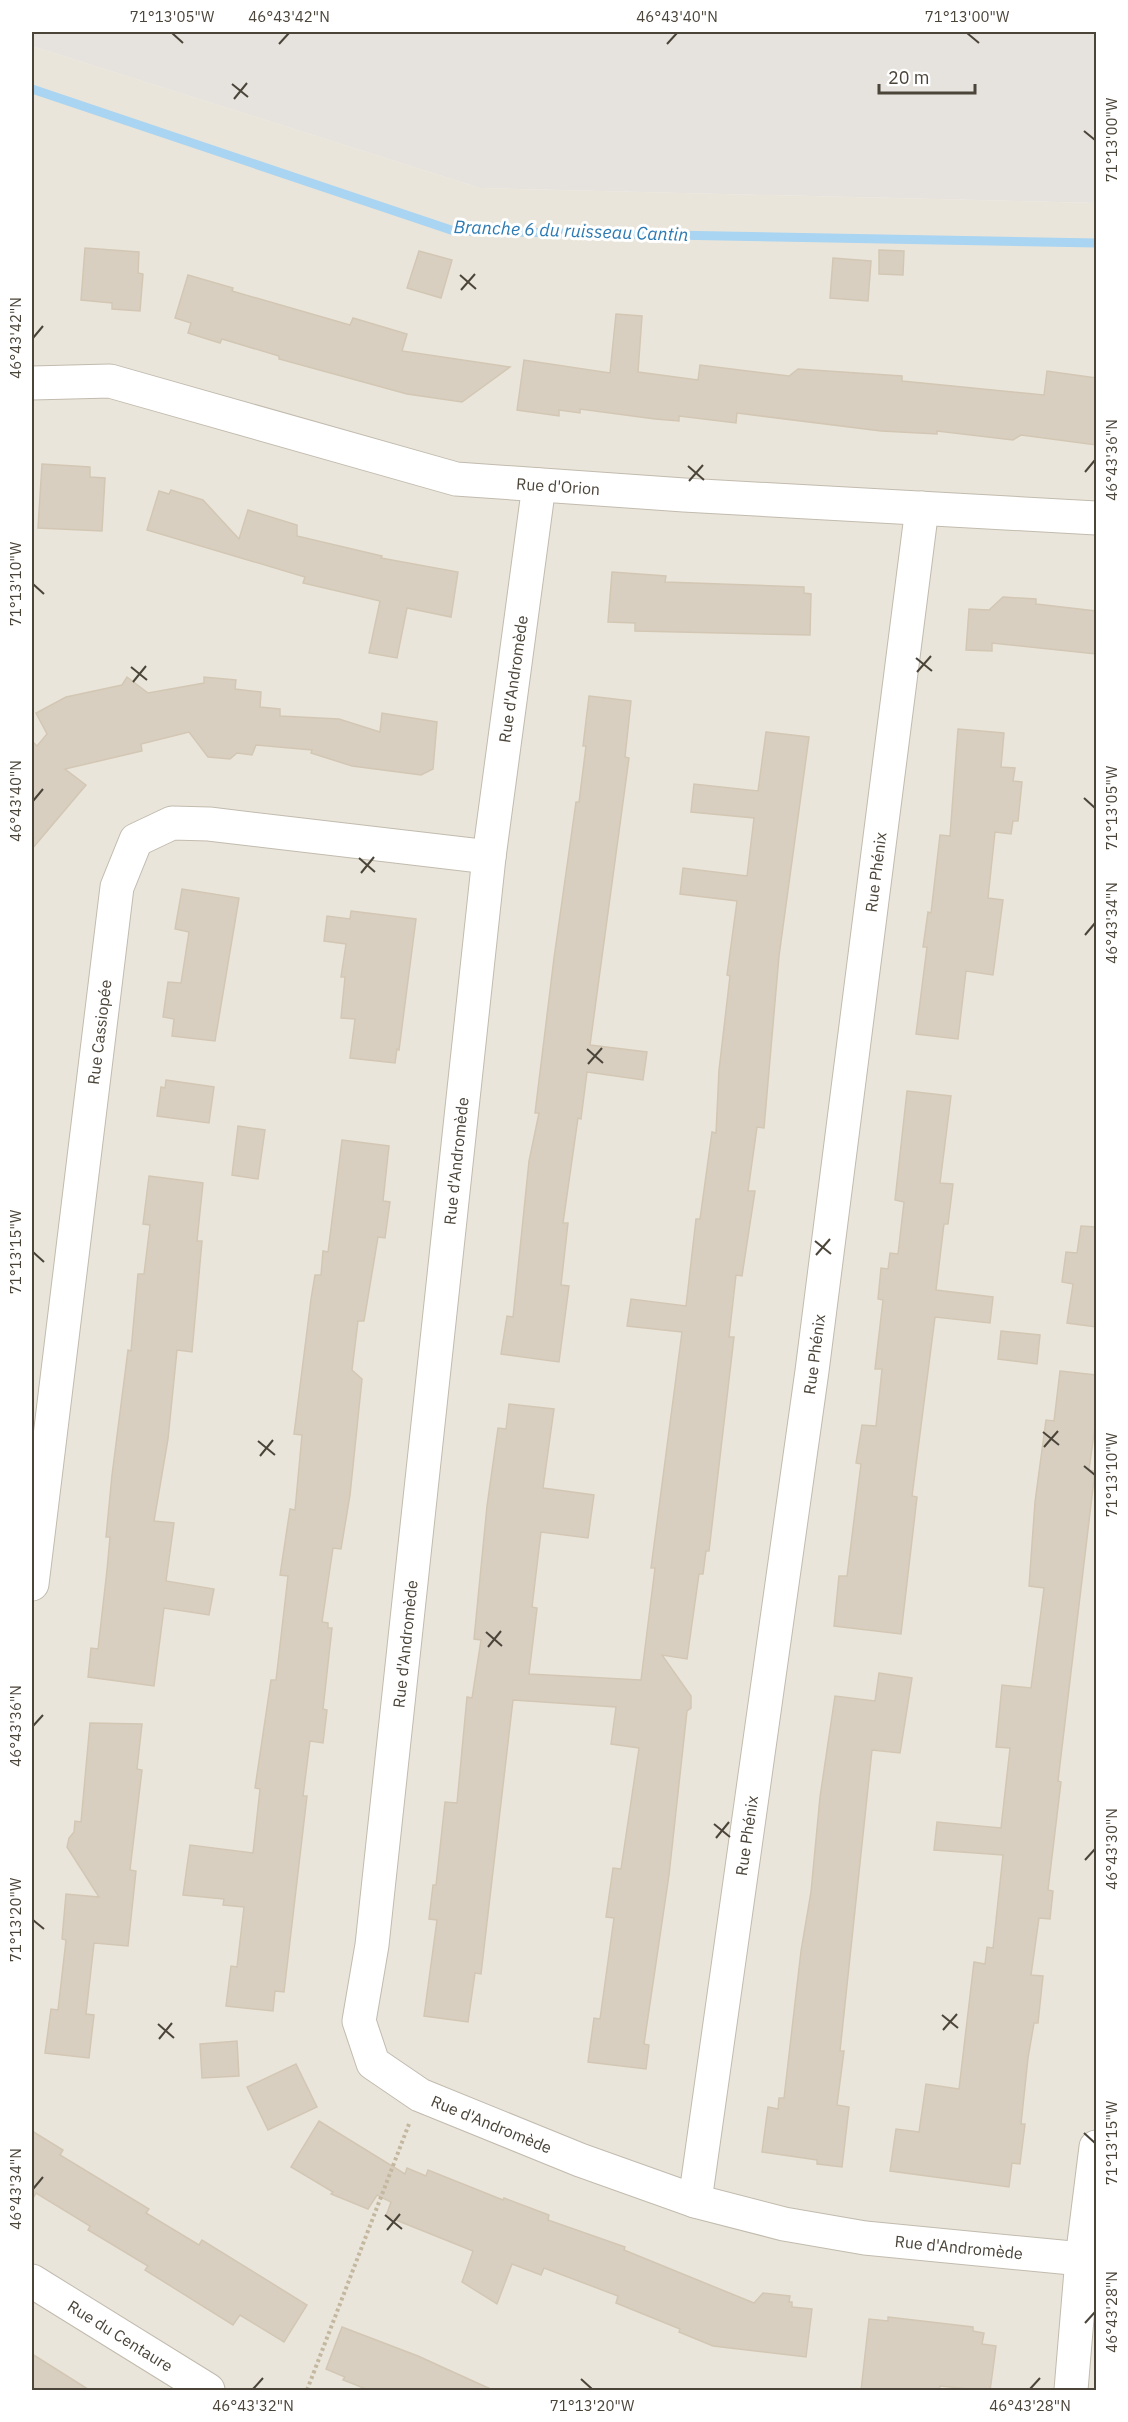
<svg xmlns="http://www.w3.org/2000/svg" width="1128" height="2422" viewBox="0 0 1128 2422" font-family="'IBM Plex Sans',sans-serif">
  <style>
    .residential { fill: #eae5da }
    .industrial { fill: #e6e2dd }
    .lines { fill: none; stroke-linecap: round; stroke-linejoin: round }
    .stream { stroke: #a9d4f2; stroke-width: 9 }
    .building { fill: #d8cfc1; stroke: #d3c7b4; stroke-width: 1.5 }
    .minor-casing { stroke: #c2bbae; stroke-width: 35 }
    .path { stroke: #c4b79f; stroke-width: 4; stroke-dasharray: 3 3; stroke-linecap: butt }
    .minor { stroke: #fff; stroke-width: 33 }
    .ticks { fill: none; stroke: #4b4439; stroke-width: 2 }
    .labels { text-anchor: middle; stroke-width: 6; stroke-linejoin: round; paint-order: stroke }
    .street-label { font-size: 16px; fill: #4b4439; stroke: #fff }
    .water-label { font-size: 18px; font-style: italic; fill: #2e7ab2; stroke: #fff }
    .neatline { fill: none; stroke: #4b4439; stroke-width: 2 }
    .ticks-label { font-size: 15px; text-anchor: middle; fill: #4b4439 }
  </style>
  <rect width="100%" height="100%" fill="#f6f3ec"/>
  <polygon class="residential" points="32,46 480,188 1096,203 1096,2390 32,2390"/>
  <polygon class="industrial" points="32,32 1096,32 1096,203 480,188 32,46"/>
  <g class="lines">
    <polyline class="stream" points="32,89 454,231 1096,243"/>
  </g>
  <g class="building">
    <polygon points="85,248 139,252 138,273 143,274 140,311 112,309 112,303 81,300"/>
    <polygon points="879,250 904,251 903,275 879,274"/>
    <polygon points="419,251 452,260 441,298 407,288"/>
    <polygon points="833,258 871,261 868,301 830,298"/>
    <polygon points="188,275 233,288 232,291 350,325 353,318 407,334 402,351 510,367 462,402 407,394 279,359 279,356 222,339 220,343 188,333 191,323 175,318"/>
    <polygon points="616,314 642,316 638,372 698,380 700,365 789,376 798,369 902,376 902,381 1044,395 1047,371 1096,378 1096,445 1021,435 1013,440 937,431 937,434 881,431 737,413 736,423 679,416 679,421 655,419 580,409 580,413 559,410 559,416 517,410 524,360 610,373"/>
    <polygon points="42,464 90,467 90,477 105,478 102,531 38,528"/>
    <polygon points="171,490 203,500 239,539 248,510 297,525 297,536 382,556 381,558 458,572 451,617 407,608 397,658 369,653 380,601 303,583 305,577 147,530 159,491 169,494"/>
    <polygon points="612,572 666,576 665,582 804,587 804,593 811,594 810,635 635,631 635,623 608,622"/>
    <polygon points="1003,597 1036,599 1036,604 1096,611 1096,654 992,643 992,651 966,650 969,609 989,610"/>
    <polygon points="127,677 148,693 204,683 204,677 236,680 235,689 261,692 260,707 280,709 280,716 339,719 380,732 382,713 437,722 433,769 421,775 352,766 311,753 312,750 256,745 252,755 237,753 230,759 208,757 189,732 141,744 142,751 65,769 86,785 32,849 32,741 37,746 47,734 36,713 66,697 122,685"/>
    <polygon points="589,696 631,701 625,757 629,758 590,1045 647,1052 643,1080 587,1072 581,1119 578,1118 563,1223 568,1223 561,1285 569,1286 559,1362 501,1354 507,1316 513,1317 529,1161 539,1113 535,1113 554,958 576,802 579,802 586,746 583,746"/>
    <polygon points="958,729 1004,733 1001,767 1015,768 1013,781 1022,782 1018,821 1013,821 1011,834 995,832 988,898 1003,900 993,975 966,971 958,1039 916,1034 927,947 923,947 928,912 931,913 940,835 950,836"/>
    <polygon points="766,732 809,737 779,956 764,1128 757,1127 748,1191 755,1191 742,1276 736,1275 729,1337 734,1337 709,1551 706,1551 703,1574 699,1574 687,1659 662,1655 691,1696 691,1708 687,1711 669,1875 644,2044 649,2045 646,2069 588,2062 594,2018 600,2019 614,1918 606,1917 613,1868 621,1869 639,1748 611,1744 616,1707 513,1700 481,1974 475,1973 468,2022 424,2016 437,1920 429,1919 433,1885 436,1885 445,1802 457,1803 467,1697 472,1698 481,1640 474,1639 487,1506 498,1428 506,1429 509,1404 554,1409 543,1488 594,1495 588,1538 541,1532 532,1607 537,1608 529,1674 641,1680 655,1568 651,1568 682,1332 627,1326 631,1299 686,1306 696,1219 700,1219 712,1132 716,1133 719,1070 730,976 727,975 737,901 680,894 683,868 747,876 754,818 691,812 694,784 758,791"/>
    <polygon points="182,889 239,898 215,1041 172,1036 174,1019 163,1017 168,982 181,983 189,932 175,929"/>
    <polygon points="351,911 416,919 399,1050 397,1049 395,1063 350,1058 355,1019 341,1018 345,977 341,977 346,944 324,941 327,916 350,919"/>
    <polygon points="166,1080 214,1087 209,1123 157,1116 161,1087 165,1088"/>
    <polygon points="907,1091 951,1096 940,1183 953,1184 948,1224 944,1224 936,1290 993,1297 990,1323 935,1317 912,1496 917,1497 901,1634 834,1626 839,1576 847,1576 861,1464 856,1463 862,1425 876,1426 882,1369 875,1369 883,1300 878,1299 881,1268 888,1269 890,1253 898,1254 904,1202 895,1200"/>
    <polygon points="238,1126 265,1130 258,1179 232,1175"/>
    <polygon points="342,1140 389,1146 383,1201 390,1202 385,1238 378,1237 364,1321 358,1321 352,1370 362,1379 350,1495 341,1549 333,1548 322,1622 328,1623 328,1628 332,1628 323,1709 327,1710 323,1743 310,1741 303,1796 307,1796 284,1992 275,1991 273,2011 226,2006 231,1966 237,1967 244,1907 223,1905 224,1899 183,1895 190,1845 253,1853 260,1789 255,1788 271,1680 276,1680 288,1576 280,1575 290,1509 295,1510 302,1435 294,1434 311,1299 315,1275 321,1275 323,1251 328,1252"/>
    <polygon points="149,1176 203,1183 197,1241 202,1241 192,1352 177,1350 168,1439 154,1521 174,1523 166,1581 214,1589 209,1615 164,1608 154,1686 88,1677 91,1648 98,1649 107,1570 110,1537 106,1537 112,1475 128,1350 131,1351 138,1274 144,1274 150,1225 143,1224"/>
    <polygon points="1081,1226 1096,1227 1096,1327 1067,1323 1073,1284 1062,1282 1066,1252 1077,1253"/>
    <polygon points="1001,1331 1040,1335 1037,1364 998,1359"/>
    <polygon points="1060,1371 1096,1375 1096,1419 1089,1470 1095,1471 1058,1781 1061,1782 1048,1890 1053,1891 1050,1919 1039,1918 1031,1975 1043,1976 1038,2023 1034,2023 1028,2058 1021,2124 1025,2124 1020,2164 1012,2163 1009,2187 890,2171 896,2129 919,2132 926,2084 959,2089 974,1962 985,1964 987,1947 993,1948 1003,1855 934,1850 937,1822 1001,1828 1010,1748 996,1747 1002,1685 1031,1688 1044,1588 1029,1586 1035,1502 1046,1420 1054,1421"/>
    <polygon points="879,1673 912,1678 900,1753 872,1750 840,2051 844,2051 837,2105 849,2107 842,2167 817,2164 817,2160 762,2152 768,2107 778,2109 779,2098 784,2098 801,1951 811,1892 820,1797 835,1696 875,1701"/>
    <polygon points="90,1723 142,1724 137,1769 142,1770 130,1870 136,1871 128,1946 94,1943 86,2014 94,2015 89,2058 45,2053 51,2009 58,2010 66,1940 62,1939 66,1894 99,1897 67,1847 69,1838 74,1832 75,1821 81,1822"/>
    <polygon points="237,2041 239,2076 202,2078 200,2044"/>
    <polygon points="296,2064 317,2107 268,2130 247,2087"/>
    <polygon points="319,2121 405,2174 407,2168 426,2176 428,2170 503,2200 504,2198 549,2215 548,2220 625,2247 624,2250 754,2303 763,2293 790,2296 789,2302 792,2302 792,2307 812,2309 806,2357 713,2346 679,2332 680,2329 616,2303 618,2296 544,2268 541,2275 512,2264 497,2304 462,2282 473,2251 386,2216 391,2202 377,2195 368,2209 331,2194 333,2192 291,2167"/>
    <polygon points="32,2131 63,2150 60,2155 149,2209 146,2213 199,2245 202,2240 307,2305 284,2342 240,2315 233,2325 145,2270 148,2266 88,2230 90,2226 36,2193 32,2200"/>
    <polygon points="888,2317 973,2327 973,2331 984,2333 982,2344 996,2346 990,2391 940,2386 939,2391 861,2391 869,2319 888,2321"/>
    <polygon points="342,2327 418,2356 495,2391 371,2391 343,2380 345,2377 326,2369"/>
    <polygon points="32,2354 91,2391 32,2391"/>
  </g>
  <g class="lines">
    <defs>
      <g id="minor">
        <path id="s1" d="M32,383L110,381L456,479L684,495L1096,518"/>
        <path id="s2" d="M539,485L489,857L372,1945L359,2021L373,2063L420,2095L580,2160L695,2201L784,2224L865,2238L1082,2259"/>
        <path id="s3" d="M32,1584L117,887L136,840L172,823L209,824L489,857"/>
        <path id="s4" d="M695,2201L812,1371L922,508"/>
        <path id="s5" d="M32,2281L208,2390"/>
        <polyline points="1071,2390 1082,2259 1096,2147"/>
      </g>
    </defs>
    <use href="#minor" class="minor-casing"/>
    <polyline class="path" points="307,2390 409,2124"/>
    <use href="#minor" class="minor"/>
  </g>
  <path class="ticks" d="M172,33L183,43M967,33L979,43M279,44L289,33M667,44L677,33M232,84L248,97M234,99L247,83M1084,131L1095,140M460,275L476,289M461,290L475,274M33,338L43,326M688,466L704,480M1085,472L1095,460M689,481L703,465M33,584L44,594M916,658L932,671M131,667L147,680M917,672L931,656M133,682L146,666M1084,798L1095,808M33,801L43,789M359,858L375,872M361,873L374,857M1085,935L1095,923M587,1049L603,1063M588,1064L602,1048M815,1241L831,1254M33,1252L44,1262M816,1255L830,1239M1043,1432L1059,1445M258,1441L275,1455M1044,1447L1058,1431M260,1456L273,1440M1084,1466L1095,1475M486,1632L502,1646M488,1647L501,1631M33,1726L43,1715M714,1824L730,1837M716,1838L729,1822M1085,1860L1095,1849M33,1920L44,1929M942,2015L958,2028M158,2024L174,2038M943,2030L957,2014M159,2039L172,2023M1084,2133L1095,2143M33,2189L43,2177M385,2215L402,2229M387,2230L400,2214M1085,2323L1095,2312M581,2379L592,2389M253,2389L263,2378M1030,2389L1040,2378"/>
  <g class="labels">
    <g class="street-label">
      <text dy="6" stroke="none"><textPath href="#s1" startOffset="540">Rue d'Orion</textPath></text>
      <text transform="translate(513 679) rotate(-82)" y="6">Rue d'Andromède</text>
      <text dy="6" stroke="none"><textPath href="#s4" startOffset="1341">Rue Phénix</textPath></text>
      <text dy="6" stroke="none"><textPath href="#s3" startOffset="556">Rue Cassiopée</textPath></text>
      <text transform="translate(456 1161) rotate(-84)" y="6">Rue d'Andromède</text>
      <text dy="6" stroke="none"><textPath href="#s4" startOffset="855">Rue Phénix</textPath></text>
      <text transform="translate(405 1644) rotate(-84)" y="6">Rue d'Andromède</text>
      <text dy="6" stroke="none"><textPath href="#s4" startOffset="369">Rue Phénix</textPath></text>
      <text dy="6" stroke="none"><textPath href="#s2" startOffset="1725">Rue d'Andromède</textPath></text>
      <text dy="6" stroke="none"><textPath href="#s2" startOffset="2211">Rue d'Andromède</textPath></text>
      <text dy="6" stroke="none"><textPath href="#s5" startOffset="104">Rue du Centaure</textPath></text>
    </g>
    <g class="water-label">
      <text transform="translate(571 231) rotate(2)" y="6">Branche 6 du ruisseau Cantin</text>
    </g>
  </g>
  <rect width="1128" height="2422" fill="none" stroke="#ffffff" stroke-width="66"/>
  <path d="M879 84v9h96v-9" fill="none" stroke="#4b4439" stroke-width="3"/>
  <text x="888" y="84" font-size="18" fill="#4b4439" stroke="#ffffff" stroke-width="4.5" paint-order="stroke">20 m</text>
  <rect x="33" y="33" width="1062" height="2356" class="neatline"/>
  <g class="ticks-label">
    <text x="172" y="22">71°13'05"W</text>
    <text x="289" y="22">46°43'42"N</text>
    <text x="677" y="22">46°43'40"N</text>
    <text x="967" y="22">71°13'00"W</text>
    <text transform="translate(1112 140) rotate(-90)" y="5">71°13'00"W</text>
    <text transform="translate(16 338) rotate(-90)" y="5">46°43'42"N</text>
    <text transform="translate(1112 460) rotate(-90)" y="5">46°43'36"N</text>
    <text transform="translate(16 584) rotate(-90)" y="5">71°13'10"W</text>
    <text transform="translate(16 801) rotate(-90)" y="5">46°43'40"N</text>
    <text transform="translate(1112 808) rotate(-90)" y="5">71°13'05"W</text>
    <text transform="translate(1112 923) rotate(-90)" y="5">46°43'34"N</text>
    <text transform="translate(16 1252) rotate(-90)" y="5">71°13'15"W</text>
    <text transform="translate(1112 1475) rotate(-90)" y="5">71°13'10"W</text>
    <text transform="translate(16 1726) rotate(-90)" y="5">46°43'36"N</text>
    <text transform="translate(1112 1849) rotate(-90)" y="5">46°43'30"N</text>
    <text transform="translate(16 1920) rotate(-90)" y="5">71°13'20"W</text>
    <text transform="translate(1112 2143) rotate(-90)" y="5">71°13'15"W</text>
    <text transform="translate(16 2189) rotate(-90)" y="5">46°43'34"N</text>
    <text transform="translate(1112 2312) rotate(-90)" y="5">46°43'28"N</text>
    <text x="253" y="2411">46°43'32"N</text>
    <text x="592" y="2411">71°13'20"W</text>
    <text x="1030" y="2411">46°43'28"N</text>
  </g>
</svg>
